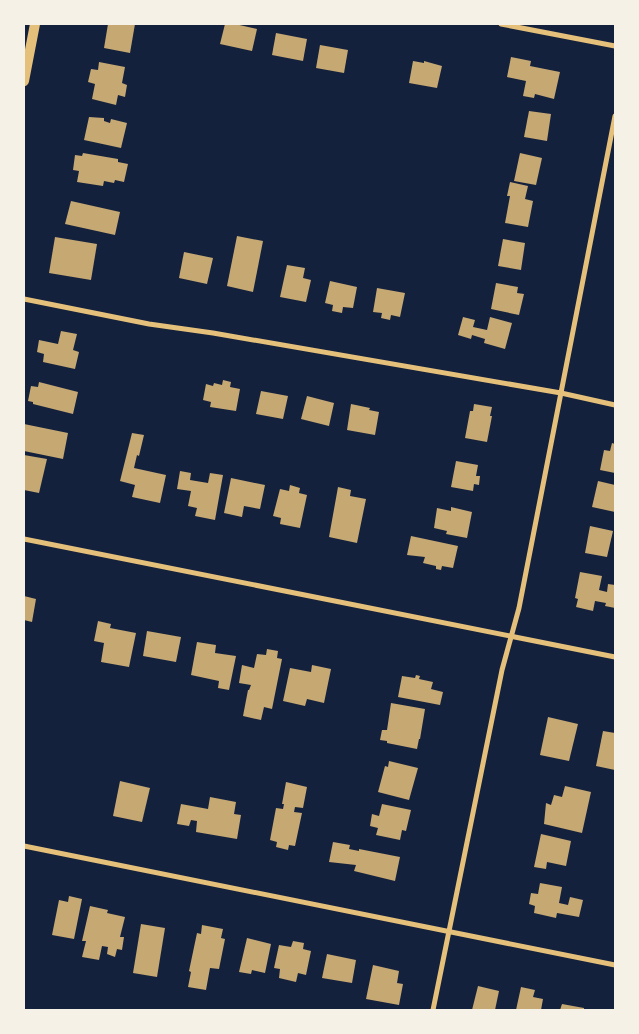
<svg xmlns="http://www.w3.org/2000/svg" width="639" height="1034" viewBox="0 0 639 1034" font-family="'Sofia Sans Condensed',sans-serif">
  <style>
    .building { fill: #c6a872 }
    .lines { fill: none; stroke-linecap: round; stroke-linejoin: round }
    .minor { stroke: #e5c07b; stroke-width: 5 }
    .secondary { stroke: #e5c07b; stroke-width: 10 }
  </style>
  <rect width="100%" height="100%" fill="#14213d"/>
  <g class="building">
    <polygon points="108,24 135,24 130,53 104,48"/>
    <polygon points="225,24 235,24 257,29 252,51 220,44"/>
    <polygon points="276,33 307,39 303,61 272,55"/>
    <polygon points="320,45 348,50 344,73 316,68"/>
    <polygon points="511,57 531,61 530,66 560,72 554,99 535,94 534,98 523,96 526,81 507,77"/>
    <polygon points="413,61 424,63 424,61 442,66 437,88 409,83"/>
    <polygon points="99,62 125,67 122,83 127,85 125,97 118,95 116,105 92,99 95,84 88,82 91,69 98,70"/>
    <polygon points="529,111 551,114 547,141 524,137"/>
    <polygon points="89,117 104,118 104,121 110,123 111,119 127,123 121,148 84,140"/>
    <polygon points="83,153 118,159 118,162 128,164 124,182 115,180 114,183 104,181 103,186 77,182 79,171 73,170 75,155 82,156"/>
    <polygon points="520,153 542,158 536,185 514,181"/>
    <polygon points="510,182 528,186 525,199 533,201 528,227 505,223 510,196 507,196"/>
    <polygon points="71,201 120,212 115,235 65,224"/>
    <polygon points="237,236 263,241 253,292 227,286"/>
    <polygon points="55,237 97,244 91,280 49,273"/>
    <polygon points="503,239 525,243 521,270 498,266"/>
    <polygon points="184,252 213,258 207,284 179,278"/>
    <polygon points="287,265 305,268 303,278 311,280 306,302 280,297"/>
    <polygon points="330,281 357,287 353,308 343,307 342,313 332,311 333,305 325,303"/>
    <polygon points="496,283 518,287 517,293 524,294 519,315 491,309"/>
    <polygon points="377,288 405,293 400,317 391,315 390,320 381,318 382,313 373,312"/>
    <polygon points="463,317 475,320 473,327 487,330 490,317 512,323 505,349 484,343 485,339 472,335 471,339 458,335"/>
    <polygon points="61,331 77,334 73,350 79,352 75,369 43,362 44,354 37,352 39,340 58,344"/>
    <polygon points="223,380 231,382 230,387 240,389 236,411 210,407 211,402 203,400 206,384 213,386 214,383 222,385"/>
    <polygon points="39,382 78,392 73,414 33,404 33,402 28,401 31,386 38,387"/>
    <polygon points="261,391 288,396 283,419 256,414"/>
    <polygon points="307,396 334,403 329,426 301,419"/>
    <polygon points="351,404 370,408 369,410 379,412 375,435 347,430"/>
    <polygon points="474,404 492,407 490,416 492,416 487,442 465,438 470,411 473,411"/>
    <polygon points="24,424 68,433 63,459 24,451 25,444 24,443"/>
    <polygon points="132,433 144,435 139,456 137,455 134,468 166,475 160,503 132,497 135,485 120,481"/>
    <polygon points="612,443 615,444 615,473 600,470 604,450 610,451"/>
    <polygon points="24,455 47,459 39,493 24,490"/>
    <polygon points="456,461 478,465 476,476 480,476 479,485 474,484 473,491 451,487"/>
    <polygon points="180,471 191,473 190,480 208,483 210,473 223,475 215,520 195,516 197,508 188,506 191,491 177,489"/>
    <polygon points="231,478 265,485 260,509 244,506 242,517 224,513"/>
    <polygon points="598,481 615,485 615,512 592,507"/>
    <polygon points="290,485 300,488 299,493 307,495 300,528 280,524 281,518 273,516 280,489 289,491"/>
    <polygon points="338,487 351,490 350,496 366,499 357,543 329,537"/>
    <polygon points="451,507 472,512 467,538 446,534 447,531 434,528 437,508 451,511"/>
    <polygon points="590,526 613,531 607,557 585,553"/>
    <polygon points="411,536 458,546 453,568 442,566 441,570 436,569 436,566 423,563 425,557 407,555"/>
    <polygon points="580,572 602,576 599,590 607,592 608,584 615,585 615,608 605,606 606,603 595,601 593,611 576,607 578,599 575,598"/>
    <polygon points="24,596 36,599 32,622 24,620"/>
    <polygon points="98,621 111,624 110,628 136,633 129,667 101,662 104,643 94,641"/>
    <polygon points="147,631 181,637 176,662 143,656"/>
    <polygon points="197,642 216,645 215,653 236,656 229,690 218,688 219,681 191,675"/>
    <polygon points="267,649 278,651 277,658 282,659 272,709 264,707 261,720 243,716 248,690 249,690 251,685 239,683 242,665 254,668 257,654 266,655"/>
    <polygon points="312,665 331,669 324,703 307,699 305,706 283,701 290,668 311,672"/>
    <polygon points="416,675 420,676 419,679 433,682 431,689 443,692 440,705 398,697 402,676 415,678"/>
    <polygon points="391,703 425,709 420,739 419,739 417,749 387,743 387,741 380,740 382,730 387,730"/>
    <polygon points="548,717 578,724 569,761 540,755"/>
    <polygon points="603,731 615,733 615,770 596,766"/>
    <polygon points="389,761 418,768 409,800 378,792 385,766 388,767"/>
    <polygon points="120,781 150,788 142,822 113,816"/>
    <polygon points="286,782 307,787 303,808 295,807 294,812 302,813 295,846 289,845 288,850 276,847 277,842 270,840 276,808 283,809 284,804 282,804"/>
    <polygon points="565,786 591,792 582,833 544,824 546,803 551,805 554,795 562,797"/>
    <polygon points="210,797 236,802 234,814 241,815 237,839 196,832 197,821 191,820 189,826 177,824 181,804 208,809"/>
    <polygon points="382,804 411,810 406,831 402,830 400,840 376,835 378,828 370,826 372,814 379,816"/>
    <polygon points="541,834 571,841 566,866 547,862 546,869 534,867"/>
    <polygon points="333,842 350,845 349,849 359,851 359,849 400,857 395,881 354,871 356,865 329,862"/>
    <polygon points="540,883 562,887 559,903 568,905 570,897 583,900 579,917 557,913 556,918 534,913 535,906 529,904 531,893 538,894"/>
    <polygon points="69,896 82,899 74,939 52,935 59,900 68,902"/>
    <polygon points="90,906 108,910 107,913 125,917 120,937 124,937 122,950 117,949 115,957 107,954 108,947 102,946 99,960 82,957 86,941 82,941"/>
    <polygon points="141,924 165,928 157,977 133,973"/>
    <polygon points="202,925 223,929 221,938 225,939 219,969 210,968 206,990 188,987 191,972 189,971 197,933 201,934"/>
    <polygon points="247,938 271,944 265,973 252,970 251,974 239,972"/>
    <polygon points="293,941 304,943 303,949 311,951 306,975 298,973 296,982 279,978 280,969 274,968 279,945 291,947"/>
    <polygon points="327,954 356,960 352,983 322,978"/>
    <polygon points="373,965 399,971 397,983 403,984 399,1005 366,999"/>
    <polygon points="478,986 499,991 495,1010 472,1010"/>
    <polygon points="521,987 535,990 533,997 543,999 541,1010 516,1010"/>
    <polygon points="562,1004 584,1008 584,1010 560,1010"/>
  </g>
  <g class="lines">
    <g class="minor">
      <polyline points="501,24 615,46"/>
      <polyline points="24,299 149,324 213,333 561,393 615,405"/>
      <polyline points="24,539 615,657"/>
      <polyline points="24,846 615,965"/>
      <polyline points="433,1010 502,670 519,608 615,116"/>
    </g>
    <polyline class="secondary" points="24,81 35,24"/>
  </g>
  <rect width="639" height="1034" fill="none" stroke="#f6f1e7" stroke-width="50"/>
</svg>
